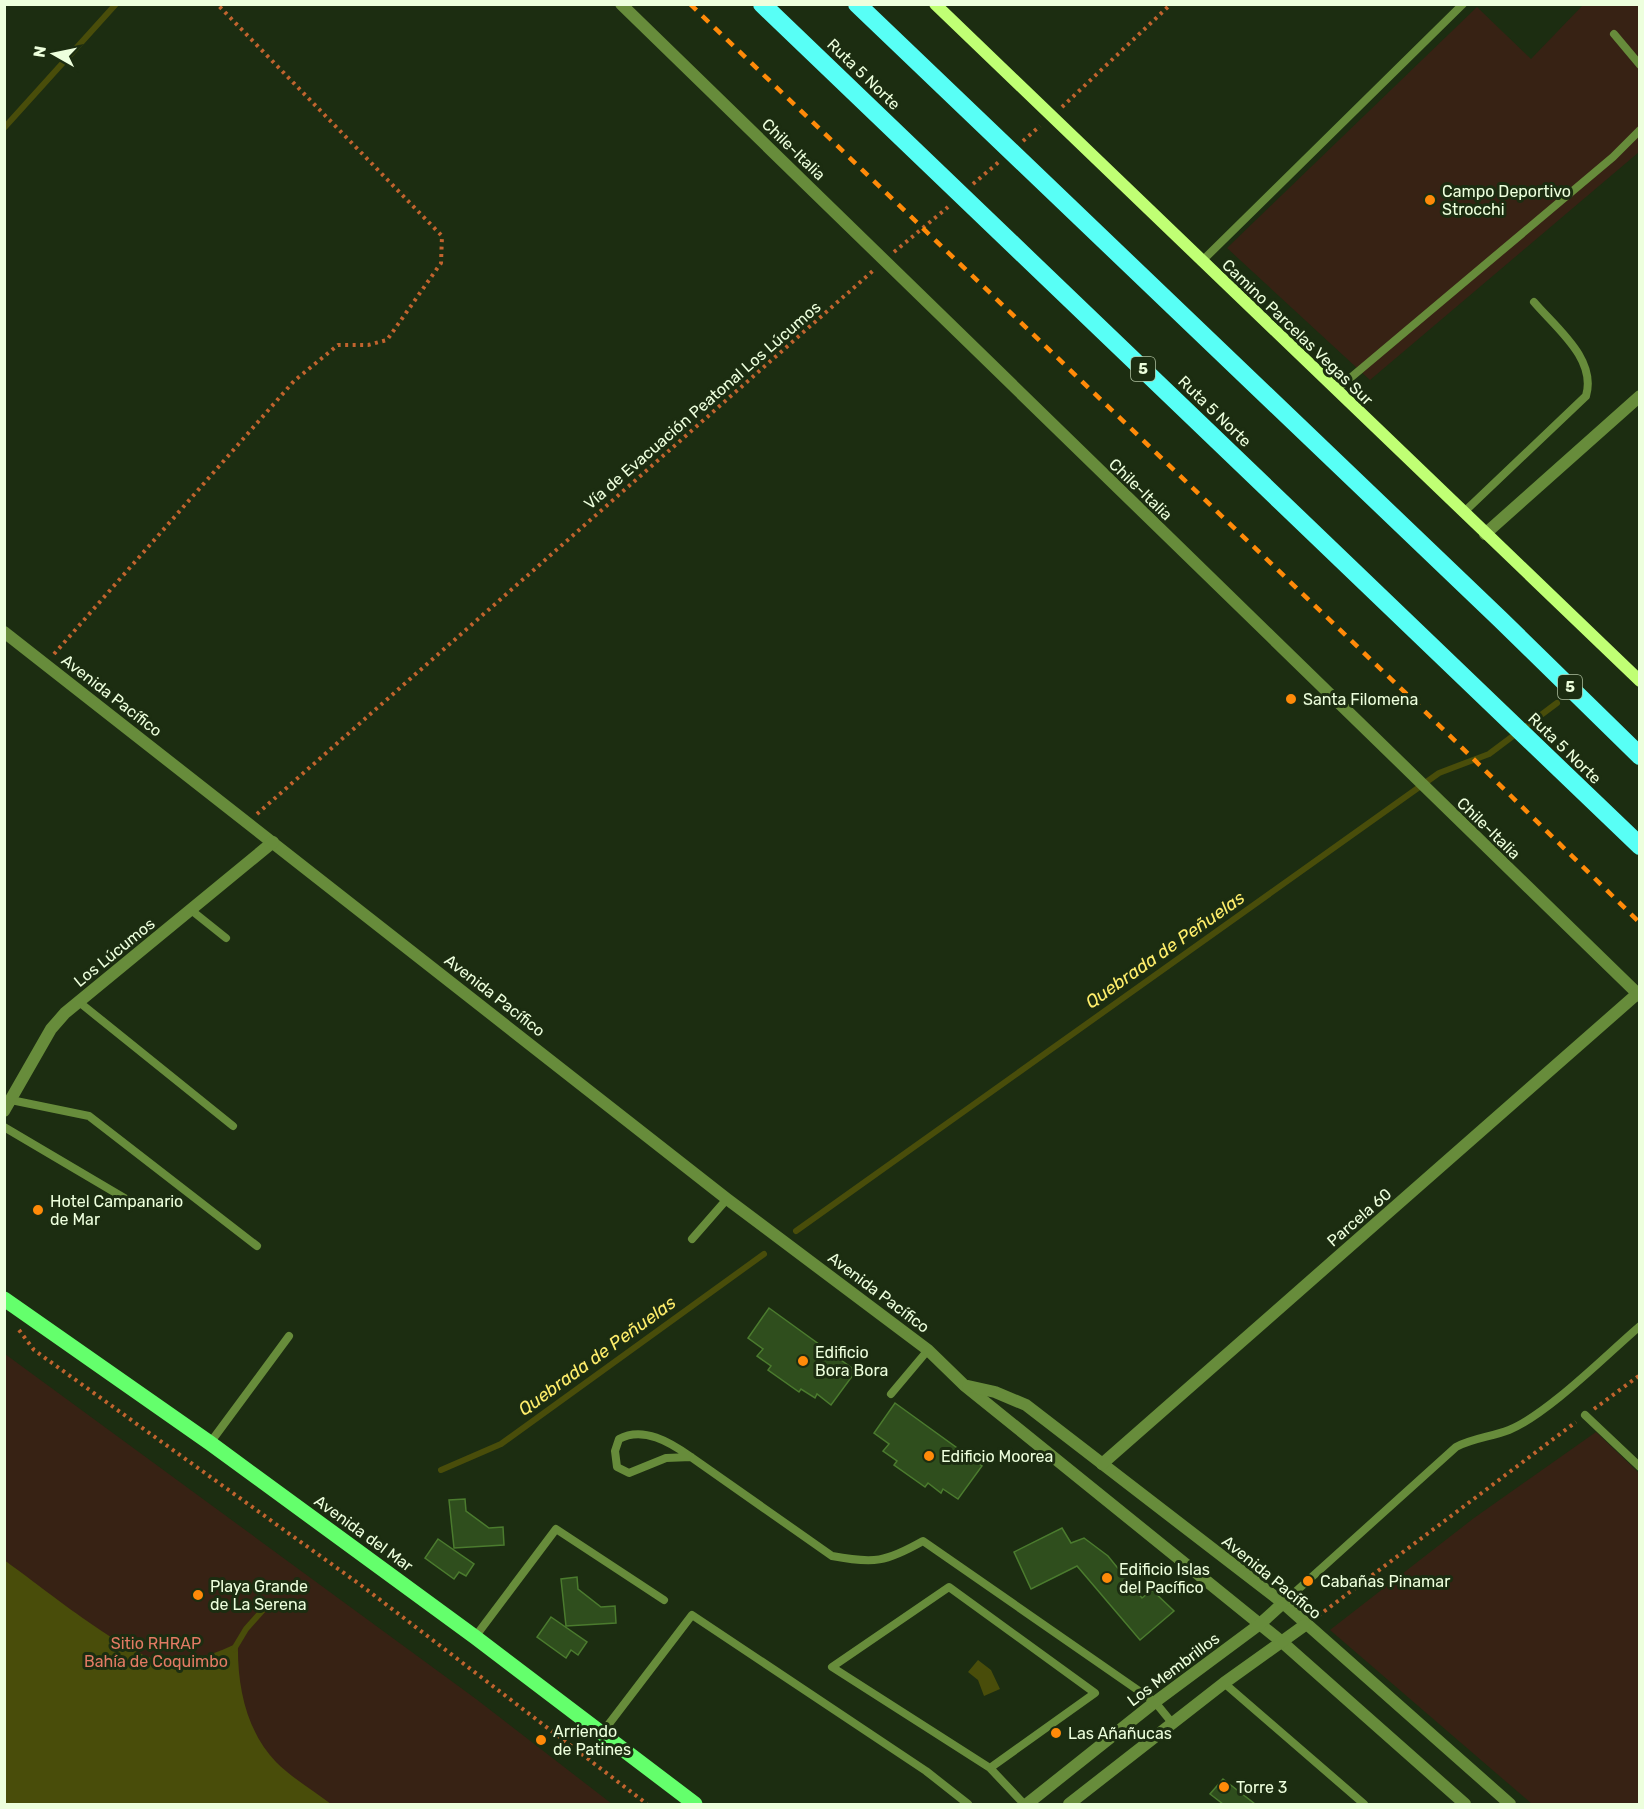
<svg xmlns="http://www.w3.org/2000/svg" width="1644" height="1809" viewBox="0 0 1644 1809" font-family="Rubik,sans-serif">
  <style>
    .green { fill: #372214 }
    .water { fill: #494d0a }
    .lines { fill: none; stroke-linecap: round; stroke-linejoin: round }
    .stream { stroke: #494d0a; stroke-width: 6 }
    .building { fill: #2f4e1d; stroke: #4b7b2e; stroke-width: 1.5 }
    .path { stroke: #c1642e; stroke-width: 4; stroke-dasharray: 3 4.5; stroke-linecap: butt }
    .lane { stroke: #678c3b; stroke-width: 8 }
    .street { stroke: #678c3b; stroke-width: 12 }
    .secondary { stroke: #c0ff74; stroke-width: 12 }
    .primary { stroke: #64ff6c; stroke-width: 15 }
    .highway { stroke: #58fff6; stroke-width: 18 }
    .rail { stroke: #ff8a09; stroke-width: 4.5; stroke-dasharray: 9 8; stroke-linecap: butt }
    .poi-dot { fill: #ff8a09; stroke: #1c2d11; stroke-width: 2 }
    .labels { text-anchor: middle; stroke-width: 6; stroke-linejoin: round; paint-order: stroke }
    .shield { fill: #1c2d11; stroke: #aec0a0; stroke-width: 1.5 }
    .shield-label { font-size: 15px; font-weight: bold; fill: #edffdd }
    .street-label { font-size: 16px; fill: #edffdd; stroke: #1c2d11 }
    .poi-label { font-size: 16px; fill: #edffdd; stroke: #1c2d11; text-anchor: start }
    .park-label { font-size: 16px; fill: #e37b64; stroke: #1c2d11 }
    .water-label { font-size: 18px; font-style: italic; fill: #ffee6b; stroke: #1c2d11 }
  </style>
  <rect width="100%" height="100%" fill="#1c2d11"/>
  <g class="green">
    <polygon points="1583,5 1639,5 1639,152 1370,380 1227,248 1477,7 1531,59"/>
    <polygon points="5,1354 476,1699 612,1804 99,1804 5,1736"/>
    <polygon points="1596,1432 1639,1473 1639,1804 1532,1804 1330,1630 1474,1518"/>
  </g>
  <g class="water">
    <path d="M4,1560C37,1583 128,1658 163,1661C190,1664 214,1654 238,1643C237,1685 246,1731 276,1762C292,1778 314,1791 331,1804H5Z"/>
    <polygon points="978,1660 991,1670 1000,1689 984,1696 978,1680 968,1672"/>
  </g>
  <g class="lines">
    <g class="stream">
      <polyline points="4,128 116,4"/>
      <polyline points="796,1231 1439,773 1489,754 1557,703"/>
      <polyline points="441,1470 501,1444 764,1254"/>
      <polyline points="234,1649 246,1629 262,1611"/>
    </g>
  </g>
  <g class="building">
    <polygon points="769,1308 856,1371 831,1405 817,1394 815,1398 801,1389 799,1392 768,1370 771,1366 757,1356 763,1349 748,1338"/>
    <polygon points="895,1403 982,1466 958,1499 943,1489 941,1493 928,1483 925,1487 894,1465 897,1461 883,1451 889,1444 874,1433"/>
    <polygon points="465,1499 466,1511 489,1528 503,1527 504,1545 454,1548 449,1500"/>
    <polygon points="1062,1528 1071,1543 1084,1538 1108,1556 1142,1598 1152,1590 1174,1611 1140,1640 1077,1566 1031,1589 1014,1552"/>
    <polygon points="438,1539 474,1564 466,1576 459,1572 454,1579 425,1558"/>
    <polygon points="577,1577 578,1589 601,1607 615,1606 616,1623 566,1626 561,1579"/>
    <polygon points="551,1617 587,1642 578,1655 571,1650 566,1658 537,1637"/>
    <polygon points="1223,1779 1255,1804 1223,1804 1210,1794"/>
  </g>
  <g class="lines">
    <g class="path">
      <polyline points="1062,107 1171,4"/>
      <polyline points="1023,141 1040,126"/>
      <polyline points="973,184 1000,161"/>
      <polyline points="894,252 948,207"/>
      <polyline points="54,654 294,381 338,345 368,345 387,340 441,263 442,236 217,4"/>
      <polyline points="257,814 875,269"/>
      <polyline points="19,1330 34,1350 362,1586 647,1804"/>
      <polyline points="1594,1409 1640,1375"/>
      <polyline points="1318,1616 1576,1422"/>
    </g>
    <g class="lane">
      <polyline points="1614,34 1640,65"/>
      <polyline points="1201,262 1463,4"/>
      <polyline points="1336,390 1613,157 1640,130"/>
      <path d="M1463,513L1586,396C1597,359 1556,328 1534,302"/>
      <polyline points="191,910 226,938"/>
      <polyline points="79,1002 233,1126"/>
      <polyline points="11,1100 89,1116 257,1246"/>
      <polyline points="4,1127 126,1199"/>
      <polyline points="692,1239 727,1199"/>
      <polyline points="891,1394 928,1350"/>
      <polyline points="1585,1415 1640,1467"/>
      <polyline points="210,1443 289,1336"/>
      <path d="M691,1457L666,1458L629,1473L617,1467L615,1451L619,1439C643,1426 670,1442 691,1457L832,1556C874,1564 886,1562 923,1541L1155,1702L1173,1724"/>
      <path d="M1283,1603L1456,1447C1473,1438 1491,1437 1509,1430C1548,1414 1606,1355 1640,1326"/>
      <polyline points="475,1637 556,1529 664,1600"/>
      <polyline points="1224,1683 1364,1804"/>
      <polyline points="602,1733 692,1615 926,1771 968,1804"/>
      <polyline points="990,1768 1095,1693 949,1587 832,1667 990,1768 1024,1804"/>
    </g>
    <g class="street">
      <polyline points="621,4 1640,996"/>
      <polyline points="1485,534 1640,396"/>
      <polyline points="4,632 727,1199 928,1350 964,1385 1282,1642 1465,1804"/>
      <polyline points="4,1111 51,1029 65,1013 273,842"/>
      <polyline points="968,1386 995,1392 1026,1405 1283,1603 1510,1804"/>
      <polyline points="1102,1464 1637,994"/>
      <polyline points="1027,1804 1155,1702 1260,1624 1283,1603"/>
      <polyline points="1069,1804 1224,1683 1305,1625"/>
    </g>
    <polyline class="secondary" points="935,4 1640,681"/>
    <polyline class="primary" points="4,1299 210,1443 475,1637 695,1804"/>
    <g class="highway">
      <polyline points="762,4 1640,846"/>
      <polyline points="857,4 1500,619 1640,756"/>
    </g>
    <polyline class="rail" points="690,4 1444,730 1640,923"/>
  </g>
  <g class="poi-dot">
    <circle cx="1430" cy="200" r="6"/>
    <circle cx="1291" cy="699" r="6"/>
    <circle cx="38" cy="1210" r="6"/>
    <circle cx="803" cy="1361" r="6"/>
    <circle cx="929" cy="1456" r="6"/>
    <circle cx="1107" cy="1578" r="6"/>
    <circle cx="1308" cy="1581" r="6"/>
    <circle cx="198" cy="1595" r="6"/>
    <circle cx="1056" cy="1733" r="6"/>
    <circle cx="541" cy="1740" r="6"/>
    <circle cx="1224" cy="1787" r="6"/>
  </g>
  <g class="labels">
    <g class="shield">
      <rect x="1131" y="357" width="24" height="24" rx="4.5"/>
      <rect x="1558" y="675" width="24" height="24" rx="4.5"/>
    </g>
    <g class="shield-label">
      <text x="1143" y="374">5</text>
      <text x="1570" y="692">5</text>
    </g>
    <g class="street-label">
      <text transform="translate(864 74) rotate(44)" y="6">Ruta 5 Norte</text>
      <text transform="translate(794 149) rotate(44)" y="6">Chile-Italia</text>
      <text transform="translate(1298 332) rotate(44)" y="6">Camino Parcelas Vegas Sur</text>
      <text transform="translate(702 405) rotate(-41)" y="6">Vía de Evacuación Peatonal Los Lúcumos</text>
      <text transform="translate(1215 411) rotate(44)" y="6">Ruta 5 Norte</text>
      <text transform="translate(1141 489) rotate(44)" y="6">Chile-Italia</text>
      <text transform="translate(112 695) rotate(38)" y="6">Avenida Pacífico</text>
      <text transform="translate(1565 748) rotate(44)" y="6">Ruta 5 Norte</text>
      <text transform="translate(1489 828) rotate(44)" y="6">Chile-Italia</text>
      <text transform="translate(114 952) rotate(-39)" y="6">Los Lúcumos</text>
      <text transform="translate(495 995) rotate(38)" y="6">Avenida Pacífico</text>
      <text transform="translate(1359 1217) rotate(-41)" y="6">Parcela 60</text>
      <text transform="translate(879 1292) rotate(37)" y="6">Avenida Pacífico</text>
      <text transform="translate(364 1533) rotate(36)" y="6">Avenida del Mar</text>
      <text transform="translate(1272 1577) rotate(39)" y="6">Avenida Pacífico</text>
      <text transform="translate(1173 1669) rotate(-37)" y="6">Los Membrillos</text>
    </g>
    <g class="poi-label">
      <text x="1442" y="197">Campo Deportivo<tspan x="1442" dy="18">Strocchi</tspan></text>
      <text x="1303" y="705">Santa Filomena</text>
      <text x="50" y="1207">Hotel Campanario<tspan x="50" dy="18">de Mar</tspan></text>
      <text x="815" y="1358">Edificio<tspan x="815" dy="18">Bora Bora</tspan></text>
      <text x="941" y="1462">Edificio Moorea</text>
      <text x="1119" y="1575">Edificio Islas<tspan x="1119" dy="18">del Pacífico</tspan></text>
      <text x="1320" y="1587">Cabañas Pinamar</text>
      <text x="210" y="1592">Playa Grande<tspan x="210" dy="18">de La Serena</tspan></text>
      <text x="553" y="1737">Arriendo<tspan x="553" dy="18">de Patines</tspan></text>
      <text x="1068" y="1739">Las Añañucas</text>
      <text x="1236" y="1793">Torre 3</text>
    </g>
    <g class="park-label">
      <text x="156" y="1649">Sitio RHRAP<tspan x="156" dy="18">Bahía de Coquimbo</tspan></text>
    </g>
    <g class="water-label">
      <text transform="translate(1165 950) rotate(-35)" y="6">Quebrada de Peñuelas</text>
      <text transform="translate(597 1356) rotate(-36)" y="6">Quebrada de Peñuelas</text>
    </g>
  </g>
  <rect width="1644" height="1809" fill="none" stroke="#edffdd" stroke-width="12"/>
  <g transform="translate(54 54) rotate(279)" stroke="#1c2d11" stroke-width="4.5" paint-order="stroke">
  <path d="M0-4.5L10 22L0 15L-10 22Z" fill="#edffdd"/>
  <text y="-9" font-size="16" font-weight="bold" text-anchor="middle" fill="#edffdd">N</text>
  </g>
</svg>
